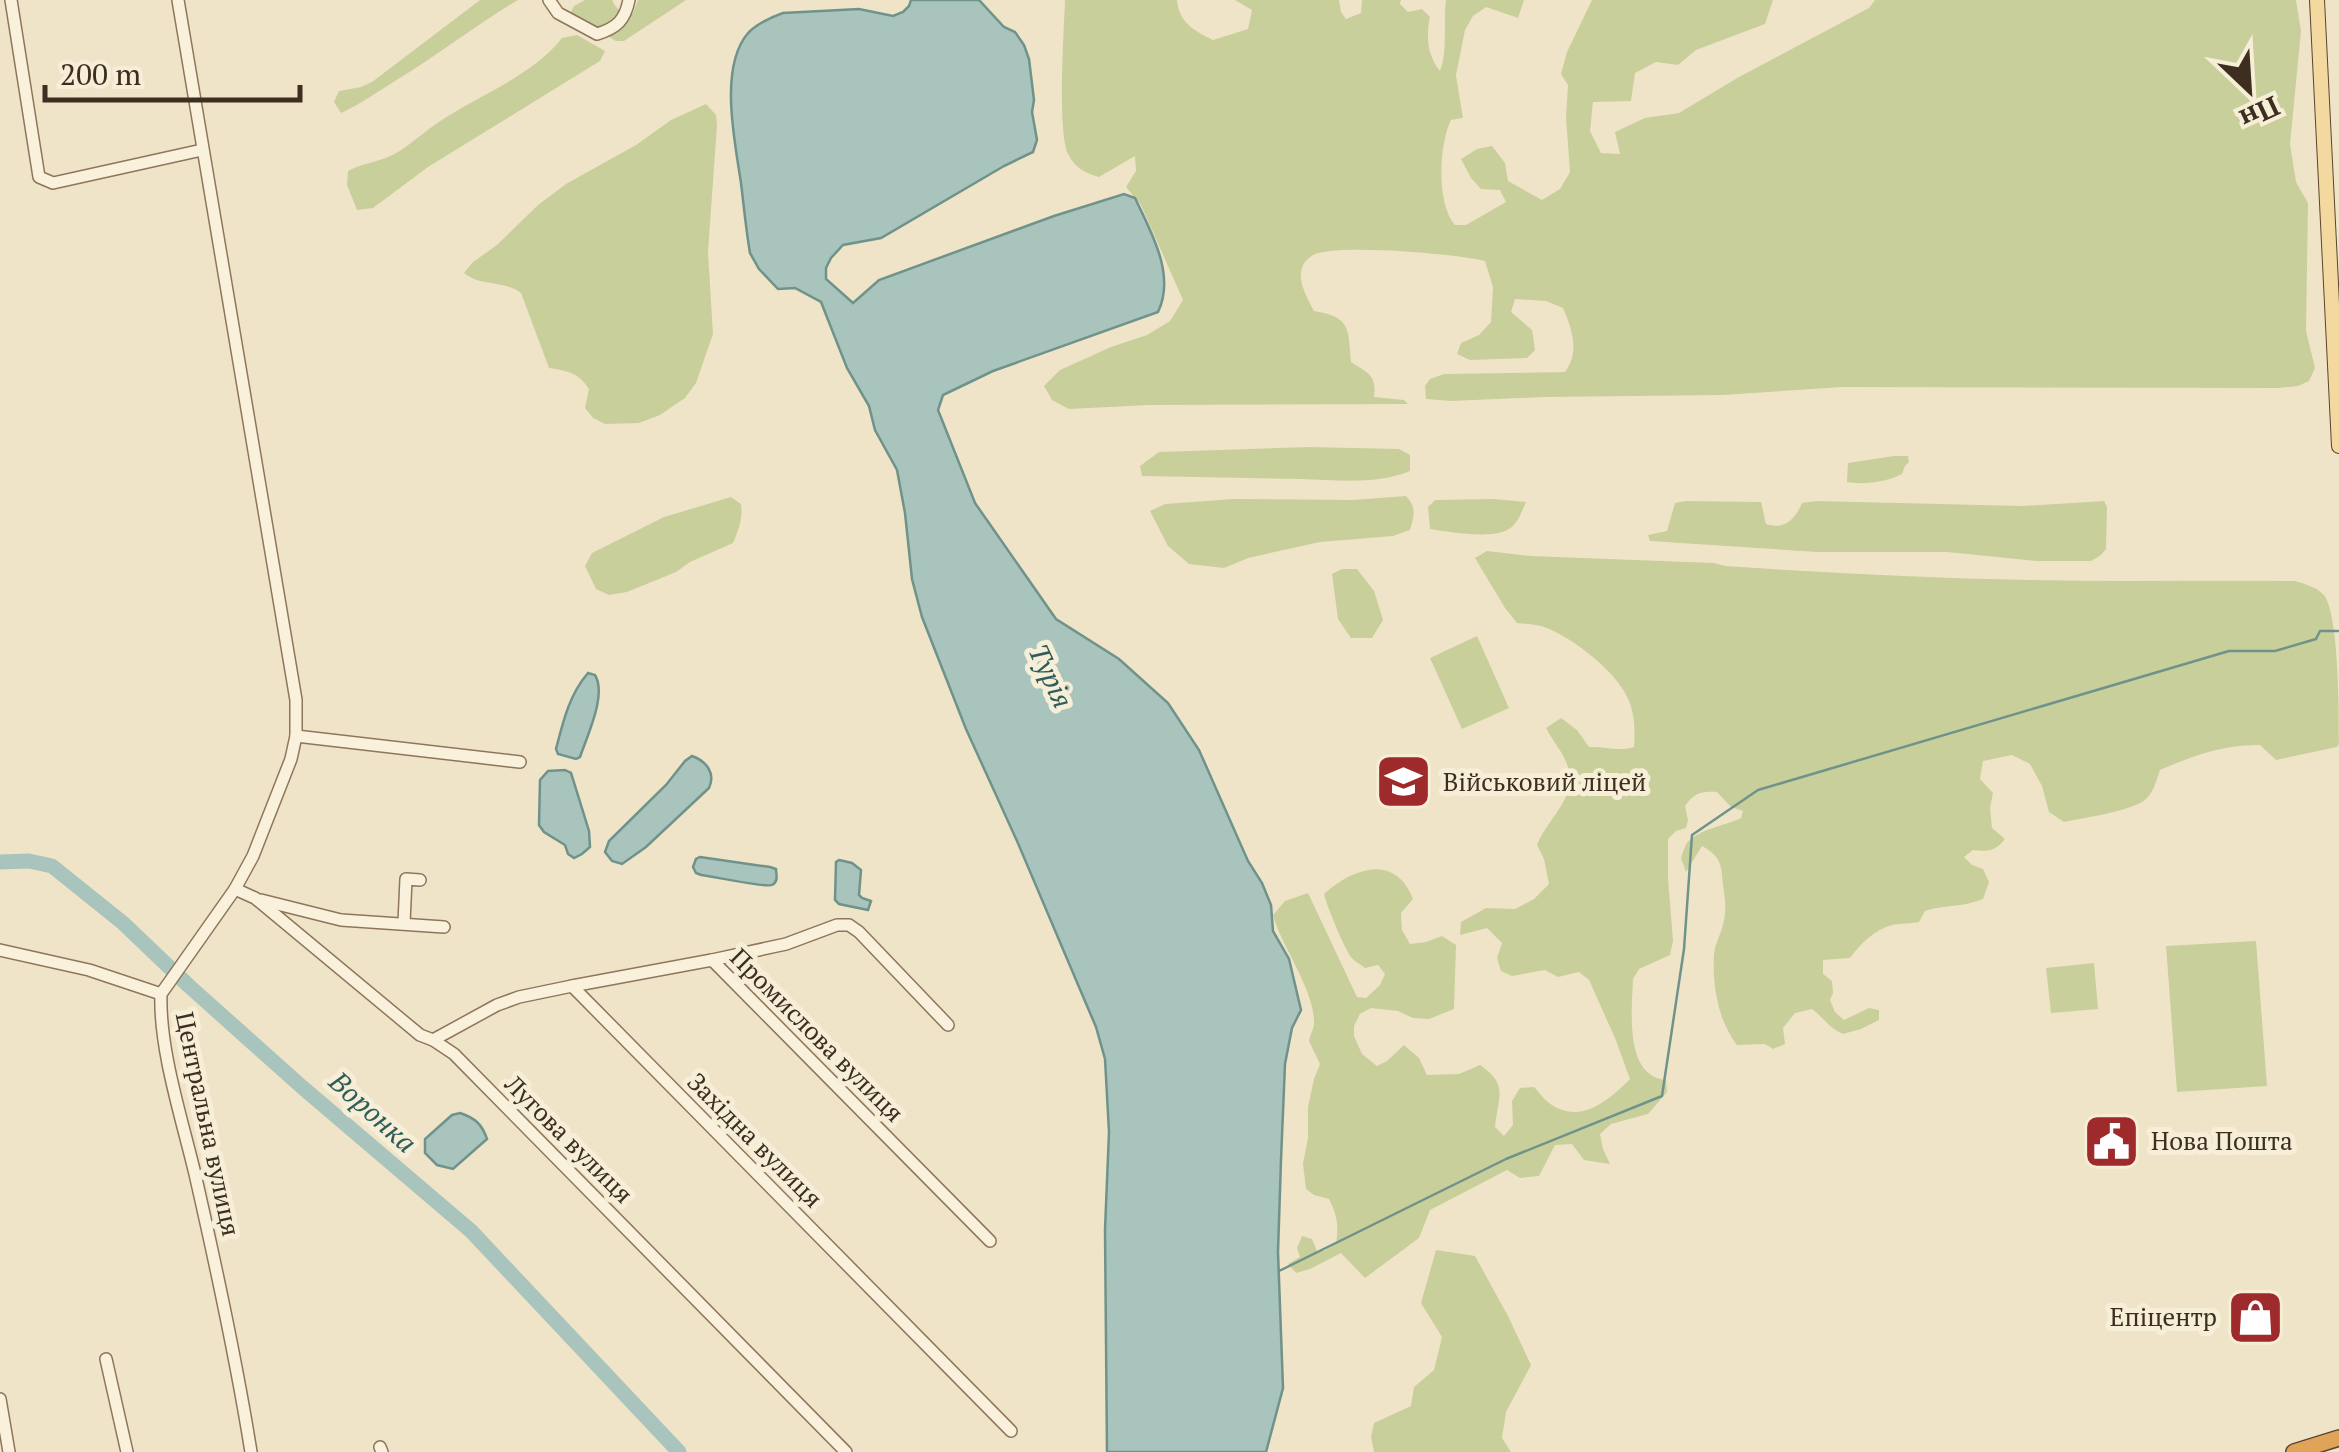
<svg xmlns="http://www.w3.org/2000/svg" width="2339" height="1452" viewBox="0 0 2339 1452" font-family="'PT Serif',serif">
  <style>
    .green { fill: #c9cf9b }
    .water { fill: #a9c4bc; stroke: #6f938a; stroke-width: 2.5 }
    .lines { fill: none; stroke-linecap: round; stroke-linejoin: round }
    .stream { stroke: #6f938a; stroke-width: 2.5 }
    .river { stroke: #a9c4bc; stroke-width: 15 }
    .minor-casing { stroke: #8d765c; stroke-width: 14 }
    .major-casing { stroke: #5b4430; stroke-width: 16 }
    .highway-casing { stroke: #5b4430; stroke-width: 18 }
    .minor { stroke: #faf1dc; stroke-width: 11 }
    .major { stroke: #f3d9a0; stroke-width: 14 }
    .highway { stroke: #e0a458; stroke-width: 15 }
    .labels { text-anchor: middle; stroke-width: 10; stroke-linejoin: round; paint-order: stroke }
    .poi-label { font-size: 25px; fill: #3d2e20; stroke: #f7eed8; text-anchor: start }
    .street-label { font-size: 25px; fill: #3d2e20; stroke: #f7eed8 }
    .water-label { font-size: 28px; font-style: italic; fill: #2f5d5a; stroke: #f7eed8 }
  </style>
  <rect width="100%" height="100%" fill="#f0e4c8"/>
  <g class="green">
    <path d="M480,0H518C476,25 437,56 395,81C377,92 361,104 341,113L334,102L339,91L361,87L372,82Z"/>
    <path d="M585,0H612C616,8 622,16 633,13L638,0H686L624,41H616L572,16L571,12L574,6Z"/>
    <path d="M1065,0H1177C1179,23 1195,31 1213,40L1248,29L1252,10L1235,0H1339L1341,12L1346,19L1361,13L1362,0H1401L1400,4L1408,12L1422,9L1430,17C1426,36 1427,55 1440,71C1448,51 1443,23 1446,0H1524L1518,18L1486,7L1473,16L1465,30L1456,75L1463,118L1451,120C1439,145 1436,203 1455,225H1466L1506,202L1500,190L1481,189L1471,178L1461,159L1477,149L1492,146L1505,163L1508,181L1542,200L1560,189L1570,172L1566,118L1568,85L1561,74L1567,52L1592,0H1773L1765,24L1696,50L1678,65L1656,62L1635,73L1631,101L1593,102L1590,131L1601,153L1620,154L1615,132L1645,118L1679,113L1739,77L1869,8L1875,0H2296L2301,31L2290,144L2296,182L2308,203L2306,331L2315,368L2309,381L2298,386L2279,388L1843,387L1723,395L1545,397L1451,401L1426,399L1425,386L1430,379L1444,374L1565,372C1580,352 1572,329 1563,308L1546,301L1515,299L1511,312L1532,330L1535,350L1527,358L1470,360L1457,354L1461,343L1479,335L1491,322L1493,287L1485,261C1459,254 1333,243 1313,255C1290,269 1305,294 1314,311C1351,317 1348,328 1351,362C1368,373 1377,375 1374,397L1404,400L1408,404L1149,405L1069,409L1052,400L1044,386L1060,370L1111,347L1147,335L1170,321L1183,300L1141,205L1126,187L1136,171L1135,156L1099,177C1085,173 1075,168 1068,154C1057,129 1064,31 1065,0Z"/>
    <path d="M577,35L605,51L600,61L428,167L373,208L357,210L347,185L348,171C364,162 382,162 398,152C415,141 430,127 448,116C485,93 535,73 562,38Z"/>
    <path d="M706,104L716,115L717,125L708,252L713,334L696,383L685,398L660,415L639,423L605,424L593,418L585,408L589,389C579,373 568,371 549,368L521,293C504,280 481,287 464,273L473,262L497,245L538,205L566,184L636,145L671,120Z"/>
    <path d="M1308,447L1399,449L1410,455V471C1376,485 1337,480 1301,479C1248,478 1195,477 1142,476L1140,466L1159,452Z"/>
    <path d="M1894,456H1908L1909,462L1905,466L1902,474C1887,482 1864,485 1847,482L1848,463Z"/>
    <path d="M1406,496C1417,507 1414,517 1410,530L1393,536L1320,542L1248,558L1224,568L1189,564L1168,546L1150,511L1165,504L1233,499L1353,500Z"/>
    <path d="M731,497L741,504C743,518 739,529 733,543L690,562L676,572L627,592L609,595L596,589L585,566L592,553L664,517Z"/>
    <path d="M1494,499L1526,502C1522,511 1517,526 1507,530C1491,539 1448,532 1430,529L1428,507L1435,500Z"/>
    <path d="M1686,501L1761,502L1766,524C1784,530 1795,520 1802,503L1817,501L2022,506L2104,501L2107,507L2106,549L2101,555L2091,561H2037L1947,552H1817L1650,541L1648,535L1667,531L1675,503Z"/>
    <path d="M1487,551L1530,556L1714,563L1725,566C1826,573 1928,578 2029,580C2118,582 2207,580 2295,581C2305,584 2316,587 2324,595C2339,615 2339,713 2339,744L2337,747L2276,760L2260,745C2225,744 2192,756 2160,770C2157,779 2153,794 2145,800C2131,811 2083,818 2064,822L2049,812L2042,786L2030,764L2012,755L1983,761L1980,779L1993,793L1990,808L1992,828L2005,839C1996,851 1987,852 1973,850L1964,857L1972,865L1983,869L1989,882L1983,899C1961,908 1947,904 1925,911L1919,922C1910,924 1900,923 1892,925C1874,930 1860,944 1850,958L1823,960V974L1832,981L1833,993L1830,1000L1835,1012L1844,1020L1869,1008L1879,1010V1020L1861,1029L1843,1034C1829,1028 1824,1018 1812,1009L1795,1013L1783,1028L1785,1044L1773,1049L1765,1044L1737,1045C1718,1021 1712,984 1714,954C1715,944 1721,934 1723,924C1727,910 1725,899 1723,885C1721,865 1722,857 1702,846L1686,872L1681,858C1683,853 1684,847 1687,843C1700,828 1725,826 1741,818L1743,811L1731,807L1717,792C1701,791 1694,793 1685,806L1688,820L1686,828L1676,831L1668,839V878L1673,941L1670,955L1639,969L1633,979C1632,1011 1624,1076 1666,1080L1667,1092L1648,1114L1611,1124L1600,1134L1603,1149L1610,1164L1584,1160L1572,1144L1555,1145L1539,1176L1520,1178L1507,1170L1430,1210L1419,1238L1365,1278L1341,1253L1310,1269L1296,1273L1288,1264L1300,1257L1297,1248L1302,1236L1312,1239L1317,1251H1324L1336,1244C1339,1227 1337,1214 1329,1199L1314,1195L1306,1189L1303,1164L1308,1138V1107L1314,1079L1320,1064L1309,1041C1310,1035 1313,1030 1314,1025C1316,992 1281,946 1273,915L1285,901L1308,893L1357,997L1366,998L1380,985L1385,974L1378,965L1365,968C1360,964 1355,962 1351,957C1345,950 1326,904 1324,894C1353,868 1395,853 1413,899L1401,913L1402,930L1410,944L1426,942L1442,936L1456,945L1454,1009L1429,1019L1413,1018L1398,1011L1371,1008L1360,1014L1354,1026V1036L1362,1054L1377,1066L1387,1061L1404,1045L1419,1058L1427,1075L1459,1074L1480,1065C1509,1085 1498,1096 1495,1127L1504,1136L1513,1125L1512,1101L1520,1088L1534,1087C1540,1093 1545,1101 1552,1105C1582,1124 1609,1100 1630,1079L1615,1038L1589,980L1579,972L1558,977L1545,970L1512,976L1501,971L1497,958L1502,943L1487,928L1460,935L1461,922L1486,908L1515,909L1534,899L1549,884L1544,859L1537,845C1548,817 1580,796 1567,764C1562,751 1552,740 1546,728L1561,718L1577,730L1589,747C1605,746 1619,752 1634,747C1635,730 1635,716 1629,701C1618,672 1570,635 1541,626C1533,624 1525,624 1517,623L1505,608L1475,558Z"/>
    <polygon points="1342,569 1357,569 1374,591 1383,620 1372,638 1351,638 1338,619 1332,574"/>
    <polygon points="1477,636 1509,708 1462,729 1430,658"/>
    <polygon points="2256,941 2267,1086 2177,1092 2166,946"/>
    <polygon points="2094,963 2098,1009 2051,1013 2046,968"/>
    <polygon points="1436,1250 1475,1256 1508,1316 1531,1365 1506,1412 1502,1438 1511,1452 1374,1452 1371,1437 1374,1423 1411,1406 1414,1387 1434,1370 1442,1337 1421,1303"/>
  </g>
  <g class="water">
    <path d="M911,0H979L1004,27L1015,32L1024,45L1029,59L1034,100L1032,112L1037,140L1033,152L1004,166L881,238L843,245L831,258L826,268V279L853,303L879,280L1054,216L1124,194L1135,198C1151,232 1176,275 1158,312L993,371L943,395L938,410L975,503L1056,619L1119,659L1168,703L1199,750L1248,861L1262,883L1271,905L1273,931L1289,959L1301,1010L1292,1028L1285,1064L1281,1160L1278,1252L1283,1388L1266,1452H1107L1105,1230L1109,1132L1105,1059L1096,1027L1017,841L966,729L922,617L912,579L905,513L897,470L875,430L869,406L847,368L821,302L795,288L778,289L759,269L750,253C746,230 744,207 741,183C735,142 718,66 749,32C758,23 772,17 783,13L859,9L893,16L903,12L909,6Z"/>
    <path d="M588,673L595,675C607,695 587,736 580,757L576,759L558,754L556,749C563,722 569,695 588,673Z"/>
    <path d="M692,756C706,761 716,773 709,788L646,847L622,864L612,861L605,852L609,841L666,785L685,761Z"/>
    <polygon points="565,770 571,773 589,831 590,847 582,854 574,858 568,854 565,845 544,832 539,825 540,780 548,771"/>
    <path d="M700,857L770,867L776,869C776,875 779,881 772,885C766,888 711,876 701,875L696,873L693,867L696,859Z"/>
    <polygon points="839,860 852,863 861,870 859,895 862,898 871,901 868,910 839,904 835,900 836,862"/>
    <path d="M460,1113C475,1118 482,1124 487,1139L453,1169L437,1165L425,1153V1139L452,1115Z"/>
  </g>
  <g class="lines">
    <polyline class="stream" points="1279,1271 1506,1159 1662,1096 1684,949 1692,835 1758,790 2229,651 2275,651 2316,639 2320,631 2338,631"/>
    <polyline class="river" points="0,862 29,861 52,866 123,923 189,986 302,1087 471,1231 679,1452"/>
    <defs>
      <g id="minor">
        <polyline points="11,0 39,177 53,183 202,150"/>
        <path d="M178,0L296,700V736L291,759L253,856L235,889L161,994C159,1049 182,1119 195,1174C216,1266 236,1358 251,1452"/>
        <path d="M549,0L558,13L597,34C617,28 625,20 629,0"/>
        <polyline points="296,736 520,762"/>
        <polyline points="235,889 255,898 420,1035 433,1040 454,1054 846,1452"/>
        <polyline points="261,900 341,920 444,927"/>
        <polyline points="404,923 406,879 420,880"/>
        <polyline points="0,950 89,970 161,994"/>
        <polyline points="712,960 786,944 837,925 849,925 859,932 948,1025"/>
        <polyline points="572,986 712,960 990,1241"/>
        <polyline points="433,1040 497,1005 519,997 572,986 1011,1431"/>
        <polyline points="106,1359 127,1452"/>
        <polyline points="0,1399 9,1452"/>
        <polyline points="380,1447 382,1452"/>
      </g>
      <polyline id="major" points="2317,0 2339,446"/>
      <polyline id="highway" points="2294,1452 2339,1438"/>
    </defs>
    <use href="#minor" class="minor-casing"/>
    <use href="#major" class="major-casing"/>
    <use href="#highway" class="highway-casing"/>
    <use href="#minor" class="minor"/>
    <use href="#major" class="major"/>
    <use href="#highway" class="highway"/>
  </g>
  <defs>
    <symbol id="school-square" viewBox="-11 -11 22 22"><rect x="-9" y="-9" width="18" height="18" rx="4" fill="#9e2a2b" stroke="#f7eed8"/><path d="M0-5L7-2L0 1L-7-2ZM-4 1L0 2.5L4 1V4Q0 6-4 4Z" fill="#fff"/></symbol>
    <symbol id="civic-square" viewBox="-11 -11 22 22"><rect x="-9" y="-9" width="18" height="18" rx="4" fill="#9e2a2b" stroke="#f7eed8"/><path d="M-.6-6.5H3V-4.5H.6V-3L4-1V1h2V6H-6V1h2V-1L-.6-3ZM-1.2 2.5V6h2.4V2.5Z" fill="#fff"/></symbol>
    <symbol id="shop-square" viewBox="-11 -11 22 22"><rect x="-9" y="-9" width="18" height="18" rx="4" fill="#9e2a2b" stroke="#f7eed8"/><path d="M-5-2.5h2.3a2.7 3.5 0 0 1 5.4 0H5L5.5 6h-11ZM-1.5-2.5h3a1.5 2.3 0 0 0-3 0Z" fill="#fff"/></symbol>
  </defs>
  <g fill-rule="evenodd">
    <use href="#school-square" x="1372" y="750" width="63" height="63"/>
    <use href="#civic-square" x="2080" y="1110" width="63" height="63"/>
    <use href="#shop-square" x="2224" y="1286" width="63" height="63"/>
  </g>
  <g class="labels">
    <g class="poi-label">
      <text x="1443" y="791">Військовий ліцей</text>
      <text x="2151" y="1150">Нова Пошта</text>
      <text x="2217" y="1326" text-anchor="end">Епіцентр</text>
    </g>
    <g class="street-label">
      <text transform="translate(817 1035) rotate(45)" y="9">Промислова вулиця</text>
      <text transform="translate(208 1124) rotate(78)" y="9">Центральна вулиця</text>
      <text transform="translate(569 1139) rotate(45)" y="9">Лугова вулиця</text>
      <text transform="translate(755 1140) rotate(45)" y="9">Західна вулиця</text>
    </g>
    <g class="water-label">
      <text transform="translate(1051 676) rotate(65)" y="10">Турія</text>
      <text transform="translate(373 1112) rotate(42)" y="10">Воронка</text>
    </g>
  </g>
  <g transform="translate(2249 90) rotate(155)" stroke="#f7eed8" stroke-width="8" paint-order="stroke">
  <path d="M0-8L18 38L0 25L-18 38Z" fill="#3d2e20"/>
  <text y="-15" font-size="28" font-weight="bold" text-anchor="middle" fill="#3d2e20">Пн</text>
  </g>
  <path d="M45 85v15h255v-15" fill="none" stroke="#3d2e20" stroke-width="5"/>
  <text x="60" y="85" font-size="30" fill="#3d2e20" stroke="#f7eed8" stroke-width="8" paint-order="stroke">200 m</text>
</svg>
